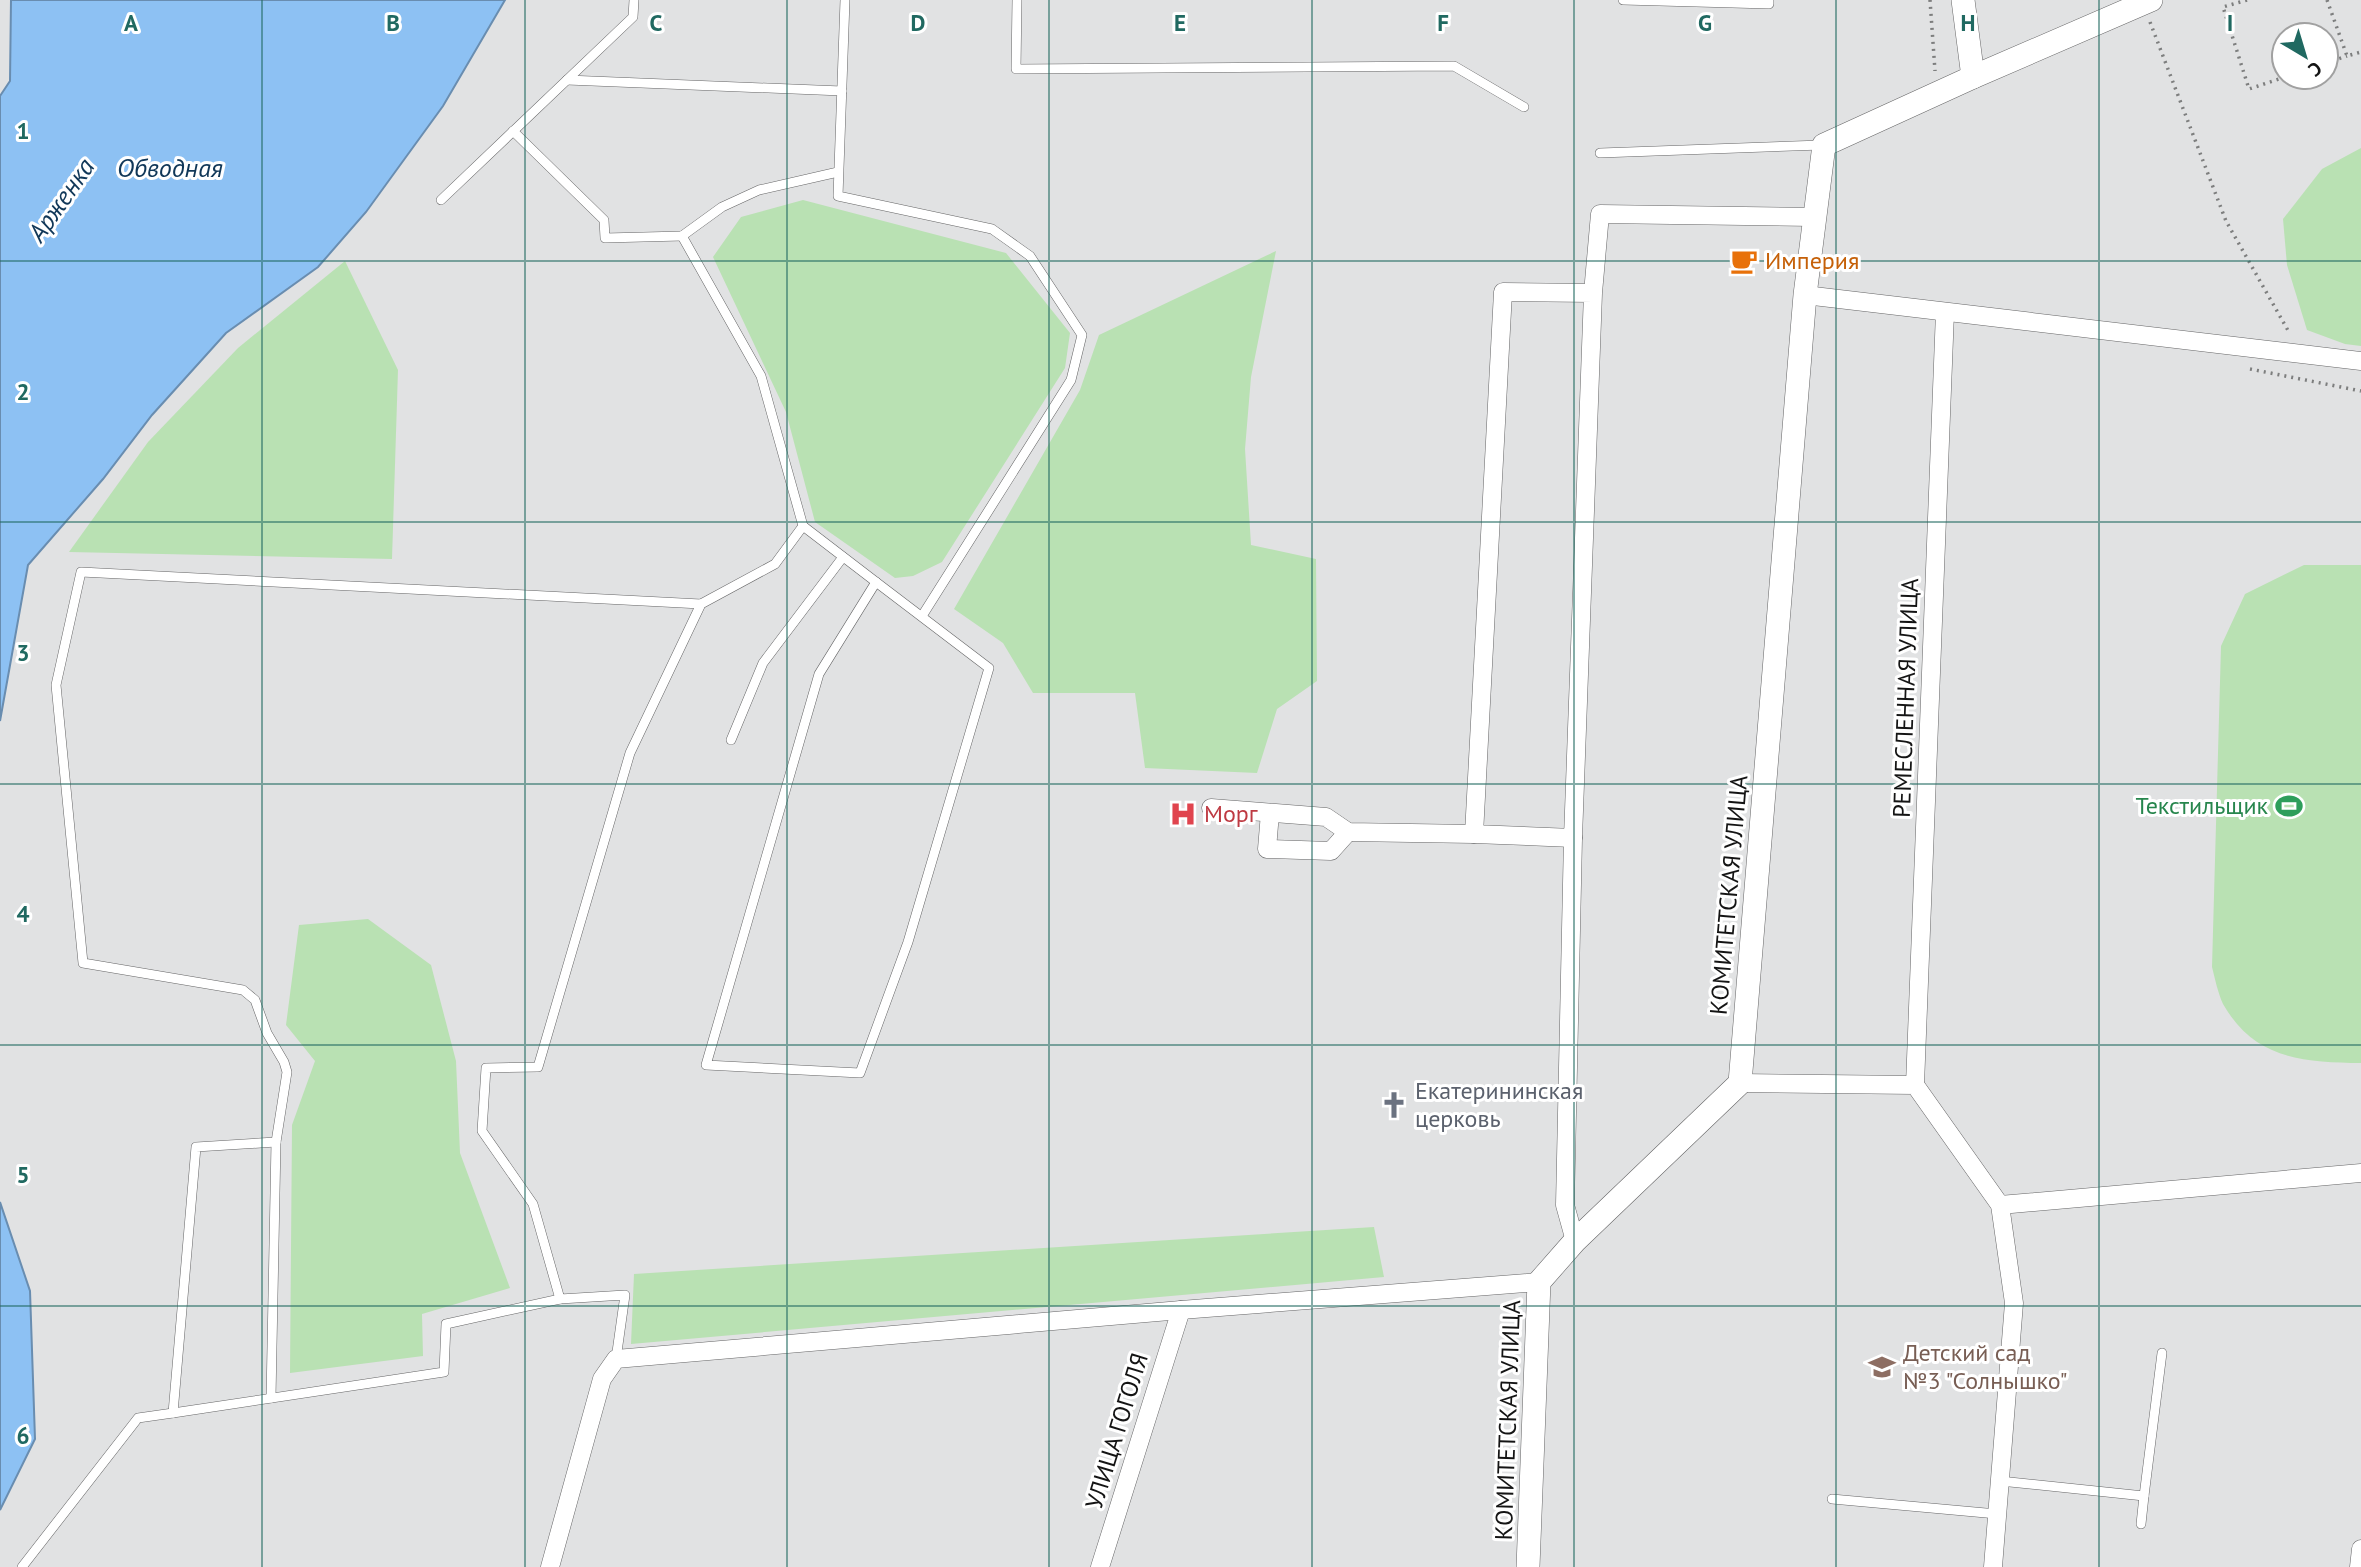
<svg xmlns="http://www.w3.org/2000/svg" width="2361" height="1567" viewBox="0 0 2361 1567" font-family="'PT Sans',sans-serif">
  <style>
    .green { fill: #b9e1b3 }
    .water { fill: #8dc1f3; stroke: #698db0; stroke-width: 2 }
    .lines { fill: none; stroke-linecap: round; stroke-linejoin: round }
    .service-casing { stroke: #656566; stroke-width: 10 }
    .minor-casing { stroke: #656566; stroke-width: 19 }
    .tertiary-casing { stroke: #656566; stroke-width: 24 }
    .path { stroke: #7d7e7e; stroke-width: 3.5; stroke-dasharray: 2 5; stroke-linecap: butt }
    .service { stroke: #fff; stroke-width: 9 }
    .minor { stroke: #fff; stroke-width: 18 }
    .tertiary { stroke: #fff; stroke-width: 23 }
    .grid { fill: none; stroke: #206961; stroke-width: 2; stroke-opacity: 0.55 }
    .labels { text-anchor: middle; stroke-width: 6; stroke-linejoin: round; paint-order: stroke }
    .food-label { font-size: 24px; fill: #c56008; stroke: #fff; text-anchor: start }
    .street-label { font-size: 24px; fill: #141414; stroke: #fff }
    .leisure-label { font-size: 24px; fill: #27864d; stroke: #fff; text-anchor: end }
    .health-label { font-size: 24px; fill: #be3a42; stroke: #fff; text-anchor: start }
    .worship-label { font-size: 24px; fill: #5b616d; stroke: #fff; text-anchor: start }
    .education-label { font-size: 24px; fill: #785e54; stroke: #fff; text-anchor: start }
    .water-label { font-size: 26px; font-style: italic; fill: #103758; stroke: #fff }
    .grid-label { font-size: 23px; text-anchor: middle; font-weight: bold; fill: #206961; stroke: #fff; stroke-width: 6; stroke-linejoin: round; paint-order: stroke }
  </style>
  <rect width="100%" height="100%" fill="#e1e2e3"/>
  <g class="green">
    <polygon points="2361,148 2361,346 2345,344 2307,330 2287,265 2283,219 2322,169"/>
    <polygon points="803,200 1006,253 1070,333 1065,368 942,562 913,576 895,578 815,522 786,412 713,257 741,217"/>
    <polygon points="1276,251 1251,377 1245,449 1251,545 1316,559 1317,681 1277,709 1257,773 1145,768 1135,693 1033,693 1003,643 954,609 1080,390 1099,335"/>
    <polygon points="345,261 398,370 392,559 69,552 148,442 238,348"/>
    <path d="M2304,565H2361V1063C2304,1062 2255,1060 2223,1004C2218,993 2215,979 2212,967L2221,646L2245,594Z"/>
    <polygon points="368,919 431,965 456,1061 460,1153 510,1288 422,1314 423,1356 290,1373 292,1125 315,1061 286,1025 299,925"/>
    <polygon points="1374,1227 1384,1277 631,1344 634,1274"/>
  </g>
  <g class="water">
    <polygon points="11,0 505,0 443,106 366,212 318,267 226,333 152,415 103,479 28,565 0,721 0,96 10,81"/>
    <polygon points="0,1202 30,1291 35,1439 0,1510"/>
  </g>
  <g class="lines">
    <defs>
      <g id="service">
        <polyline points="845,0 838,196 992,229 1030,256 1082,335 1071,380 922,616"/>
        <polyline points="1017,0 1016,69 1454,66 1524,107"/>
        <polyline points="1623,0 1769,4 1769,0"/>
        <polyline points="567,80 842,91"/>
        <polyline points="513,131 604,220 605,238 682,236"/>
        <polyline points="1600,153 1822,145"/>
        <polyline points="838,172 759,190 722,207 682,236 761,376 803,526 876,582"/>
        <polyline points="441,200 633,17 634,0"/>
        <polygon points="876,582 989,668 908,942 860,1073 706,1065 819,674"/>
        <polyline points="731,740 763,663 843,557"/>
        <polyline points="560,1299 446,1324 444,1372 173,1413 196,1147 276,1142 287,1072 284,1062 267,1033 255,1000 243,990 83,963 56,685 81,572 701,604"/>
        <polyline points="616,1359 625,1295 560,1299 533,1204 482,1131 486,1068 538,1067 630,753 701,604 775,564 803,526"/>
        <polyline points="271,1398 276,1142"/>
        <polyline points="2000,1481 2144,1496 2162,1353"/>
        <polyline points="1832,1499 1997,1514"/>
        <polyline points="2141,1524 2144,1496"/>
        <polyline points="22,1567 138,1418 173,1413"/>
      </g>
      <g id="minor">
        <polyline points="1593,293 1573,838 1474,834 1503,292 1593,293 1600,214 1813,217"/>
        <polyline points="1805,295 2361,361"/>
        <polyline points="1211,808 1326,817 1348,832 1474,834"/>
        <polyline points="1270,813 1267,849 1331,851 1348,832"/>
        <polyline points="1573,838 1565,1205 1575,1241"/>
        <polyline points="1740,1083 1915,1085 2000,1205 2014,1303 1993,1567"/>
        <polyline points="1915,1085 1945,312"/>
        <polyline points="2000,1205 2361,1173"/>
        <polyline points="550,1567 602,1379 616,1359 1181,1310 1539,1282"/>
        <polyline points="1100,1567 1181,1310"/>
        <polyline points="2359,1567 2361,1549"/>
      </g>
      <g id="tertiary">
        <polyline points="1963,0 1973,77"/>
        <polyline points="1528,1567 1539,1282 1575,1241 1740,1083 1805,295 1824,145 1973,77 2151,0"/>
      </g>
    </defs>
    <use href="#service" class="service-casing"/>
    <use href="#minor" class="minor-casing"/>
    <use href="#tertiary" class="tertiary-casing"/>
    <g class="path">
      <polyline points="1930,0 1935,71"/>
      <polyline points="2247,0 2223,7 2249,89 2285,77"/>
      <polyline points="2327,0 2347,56 2361,52"/>
      <polyline points="2150,22 2226,221 2290,334"/>
      <polyline points="2326,63 2347,56"/>
      <polyline points="2250,369 2361,391"/>
    </g>
    <use href="#service" class="service"/>
    <use href="#minor" class="minor"/>
    <use href="#tertiary" class="tertiary"/>
  </g>
  <path class="grid" d="M262,0V1567M525,0V1567M787,0V1567M1049,0V1567M1312,0V1567M1574,0V1567M1836,0V1567M2099,0V1567M0,261H2361M0,522H2361M0,784H2361M0,1045H2361M0,1306H2361"/>
  <defs>
    <symbol id="cafe-bare" viewBox="-9 -9 18 18"><path d="M-5.5-4.5H6V0H3Q3 3.5 0 3.5H-2.5Q-5.5 3.5-5.5 0ZM3-3.2v2h1.7v-2ZM-6 4.5H4V6H-6Z" fill="#e8710a" stroke="#fff" stroke-width="2.5" paint-order="stroke"/></symbol>
    <symbol id="stadium-bare" viewBox="-9 -9 18 18"><path d="M0-5a6.5 5 0 1 0 0 10a6.5 5 0 1 0 0-10ZM-3.5-1.8h7v3.6h-7Z" fill="#2e9e5b" stroke="#fff" stroke-width="2.5" paint-order="stroke"/></symbol>
    <symbol id="hospital-bare" viewBox="-9 -9 18 18"><path d="M-5-5h3v3.5h4V-5h3V5h-3V1.5h-4V5h-3Z" fill="#e0444e" stroke="#fff" stroke-width="2.5" paint-order="stroke"/></symbol>
    <symbol id="church-bare" viewBox="-9 -9 18 18"><path d="M-1.2-6h2.4v3.5h3.3v2.4h-3.3V6h-2.4V-.1h-3.3v-2.4h3.3Z" fill="#6b7280" stroke="#fff" stroke-width="2.5" paint-order="stroke"/></symbol>
    <symbol id="school-bare" viewBox="-9 -9 18 18"><path d="M0-5L7-2L0 1L-7-2ZM-4 1L0 2.5L4 1V4Q0 6-4 4Z" fill="#8d6e63" stroke="#fff" stroke-width="2.5" paint-order="stroke"/></symbol>
  </defs>
  <g fill-rule="evenodd">
    <use href="#cafe-bare" x="1725" y="242" width="38" height="38"/>
    <use href="#stadium-bare" x="2270" y="787" width="38" height="38"/>
    <use href="#hospital-bare" x="1164" y="795" width="38" height="38"/>
    <use href="#church-bare" x="1375" y="1086" width="38" height="38"/>
    <use href="#school-bare" x="1863" y="1348" width="38" height="38"/>
  </g>
  <g class="labels">
    <g class="food-label">
      <text x="1765" y="269">Империя</text>
    </g>
    <g class="street-label">
      <text transform="translate(1906 698) rotate(-88)" y="8">РЕМЕСЛЕННАЯ УЛИЦА</text>
      <text transform="translate(1729 895) rotate(-85)" y="8">КОМИТЕТСКАЯ УЛИЦА</text>
      <text transform="translate(1508 1420) rotate(-88)" y="8">КОМИТЕТСКАЯ УЛИЦА</text>
      <text transform="translate(1117 1431) rotate(-73)" y="8">УЛИЦА ГОГОЛЯ</text>
    </g>
    <g class="leisure-label">
      <text x="2268" y="814">Текстильщик</text>
    </g>
    <g class="health-label">
      <text x="1204" y="822">Морг</text>
    </g>
    <g class="worship-label">
      <text x="1415" y="1099">Екатерининская<tspan x="1415" dy="28">церковь</tspan></text>
    </g>
    <g class="education-label">
      <text x="1903" y="1361">Детский сад<tspan x="1903" dy="28">№3 "Солнышко"</tspan></text>
    </g>
    <g class="water-label">
      <text x="170" y="177">Обводная</text>
      <text transform="translate(61 200) rotate(-55)" y="9">Арженка</text>
    </g>
  </g>
  <g class="grid-label">
    <text x="131" y="31">A</text>
    <text x="393" y="31">B</text>
    <text x="656" y="31">C</text>
    <text x="918" y="31">D</text>
    <text x="1180" y="31">E</text>
    <text x="1443" y="31">F</text>
    <text x="1705" y="31">G</text>
    <text x="1968" y="31">H</text>
    <text x="2230" y="31">I</text>
    <text x="23" y="139">1</text>
    <text x="23" y="400">2</text>
    <text x="23" y="661">3</text>
    <text x="23" y="922">4</text>
    <text x="23" y="1183">5</text>
    <text x="23" y="1444">6</text>
  </g>
  <g transform="translate(2305 56) rotate(142)"><circle r="33" fill="#ffffff" stroke="#a1a1a1" stroke-width="2"/>
  <path d="M0-5L12 26L0 18L-12 26Z" fill="#206961"/>
  <text y="-10" font-size="19" font-weight="bold" text-anchor="middle" fill="#141414">С</text>
  </g>
</svg>
